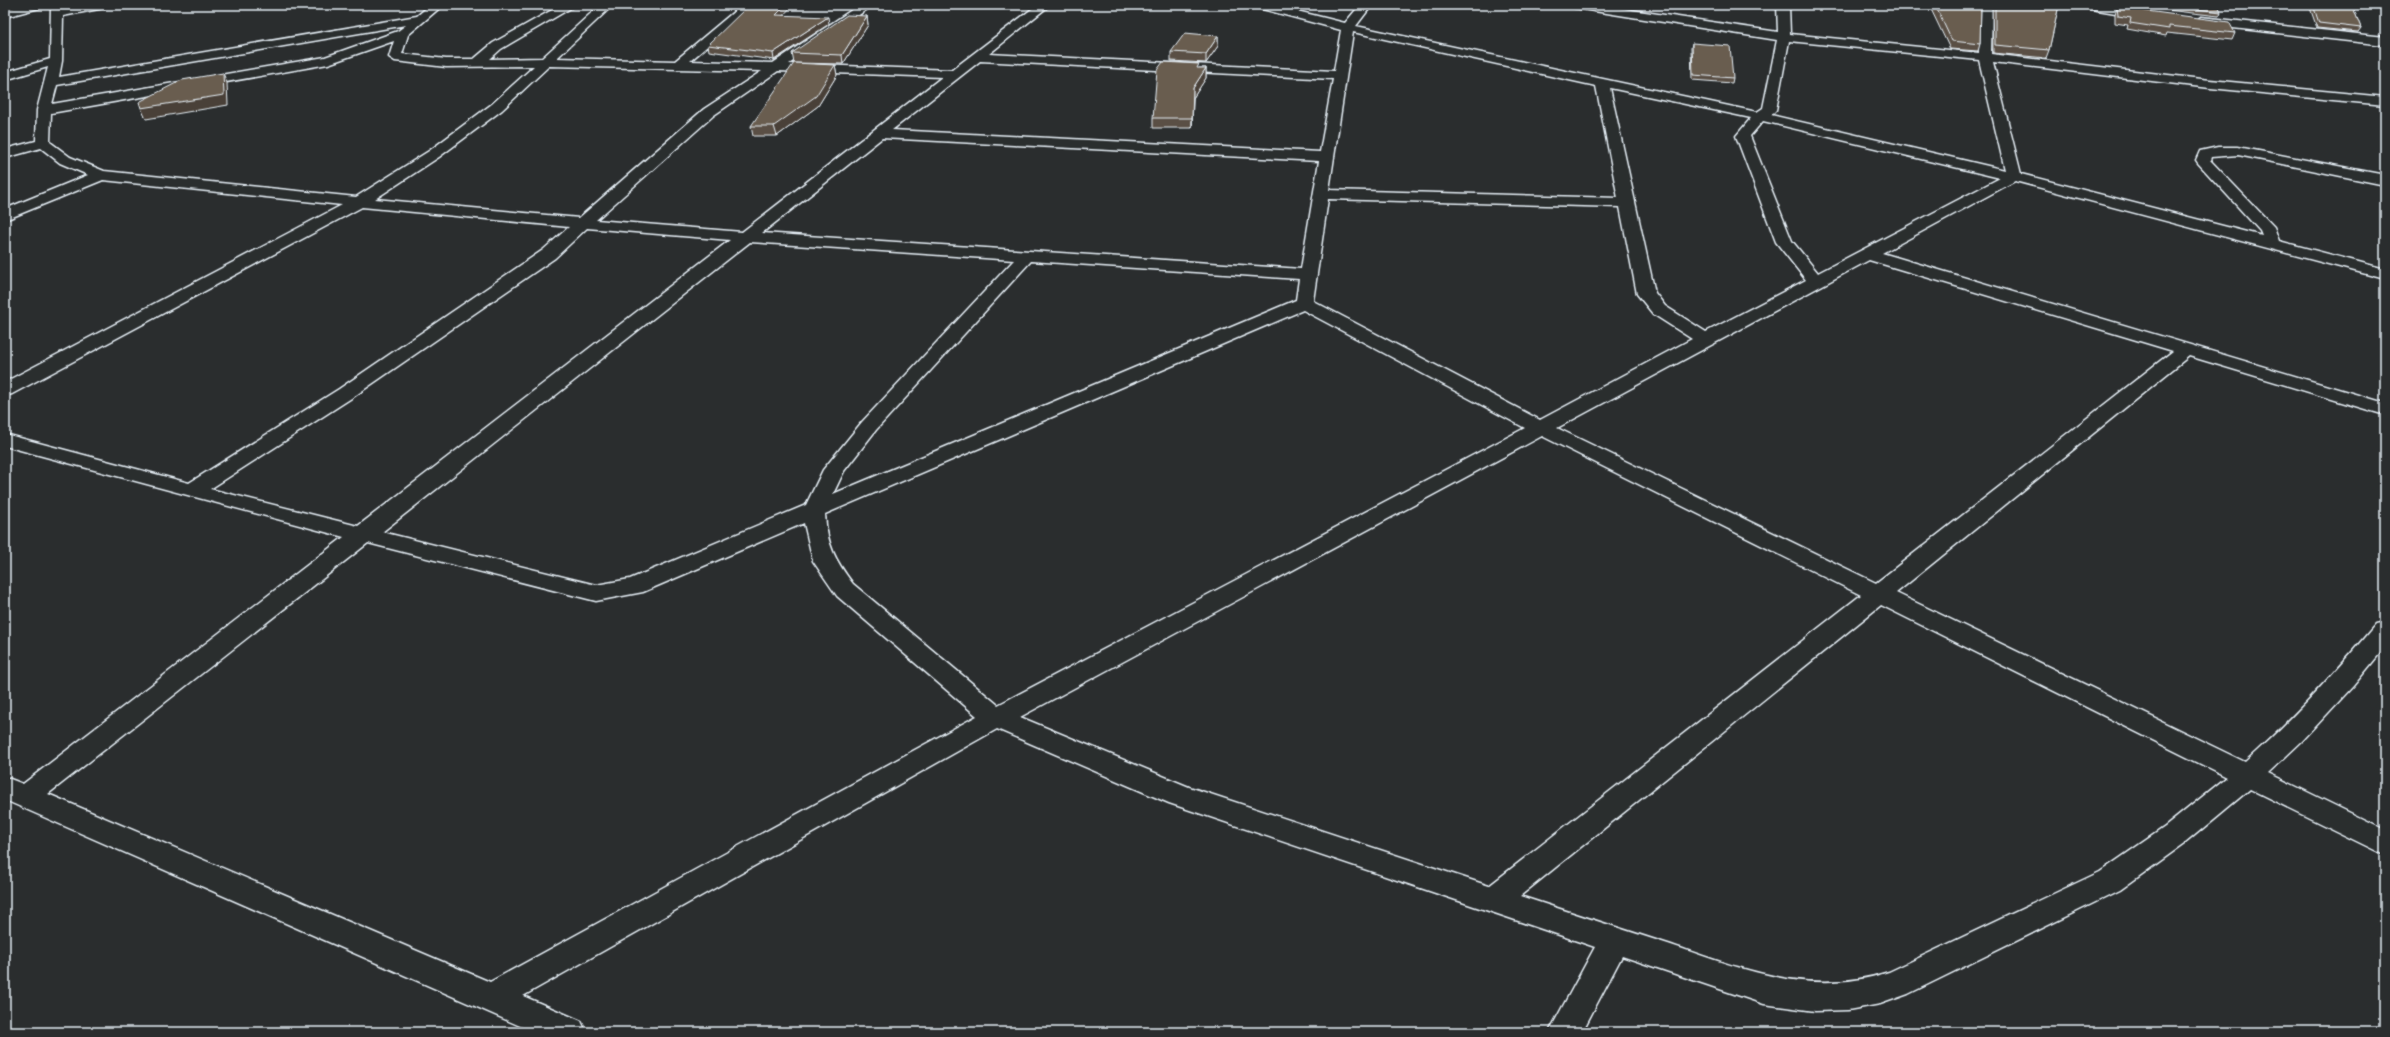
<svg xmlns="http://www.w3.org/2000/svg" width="2390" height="1037" viewBox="0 0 2390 1037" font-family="Pangolin,sans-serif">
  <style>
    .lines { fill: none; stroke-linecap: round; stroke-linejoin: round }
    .minor-casing { stroke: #e8f1f8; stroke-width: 3 }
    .minor { fill: #2a2d2e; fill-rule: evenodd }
    .wall { fill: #5a5045; stroke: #e8f1f8 }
    .shaded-wall { fill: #4a4138; stroke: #e8f1f8 }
    .building { fill: #695d50; stroke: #e8f1f8 }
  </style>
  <rect width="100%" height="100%" fill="#2a2d2e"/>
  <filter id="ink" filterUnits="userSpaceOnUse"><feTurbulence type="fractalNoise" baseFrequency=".025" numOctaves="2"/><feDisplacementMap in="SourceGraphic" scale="8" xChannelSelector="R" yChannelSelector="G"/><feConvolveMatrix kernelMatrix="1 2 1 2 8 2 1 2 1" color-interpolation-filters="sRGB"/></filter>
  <g filter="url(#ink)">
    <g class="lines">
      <defs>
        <g id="minor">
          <polygon points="24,5 45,5 43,7 5,17 5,9"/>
          <path d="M51,5H63V8L83,5H110L104,8L63,16L62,61L59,77L417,16L430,5H443L408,35L402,54L446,59H474L493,43L561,5H576L501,49L490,59L542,58L600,5H613L557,58L675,61L742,5H755L690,61L773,63L859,5H873L789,64L952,70L1037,5H1050L989,54L1334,71L1341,30L1255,7L1253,5H1273L1345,23L1360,5H1372L1356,26L1757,112L1763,108L1777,40L1575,8L1569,5H1598L1778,32L1777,5H1789L1790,34L1979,53L1980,5H1992L1991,54L2210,80L2385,97V105L2210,88L1993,62L2021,174L2262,236L2260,231L2198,163L2196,160L2200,151L2218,147H2238L2385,175V185L2238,155L2211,157L2210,160L2274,227L2279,241L2385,269V279L2015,181L1882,253L2385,403V415L2189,356L1896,593L2245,762C2293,719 2335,673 2376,624L2385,622V647L2353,686L2302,741L2268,773L2385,830V855L2250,789L2185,843L2120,890L1908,994L1880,1004L1848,1010L1815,1011L1764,1004L1622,956L1582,1032H1549L1595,947L1169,803L997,729L523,996L581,1021L586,1032H534L5,800V777L23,784L344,537L5,446V434L189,483L339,389L543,250L569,227L362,207L12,394L5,396V382L342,205L103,180L5,220V209L88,175L60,163L41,148L5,158V149L36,141L37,110L48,67L5,80V72L50,59ZM406,25L398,31L325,57L52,104L57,85ZM1353,32L1596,86L1618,198L1329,190ZM394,41L389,57L395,61L446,67L534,66L492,104L429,151L356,197L104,171L70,157L50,142L51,113L328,64ZM1789,41L1979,60L2005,170L1771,115L1776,110ZM980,61L1333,79L1320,152L892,130ZM549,66L762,71L704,109L579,218L375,199L439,157L502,110ZM778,71L942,77L742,232L596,220L714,115ZM1610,88L1751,118L1736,136L1776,242L1806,280L1706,332L1665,306L1655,293ZM1763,121L2000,178L1818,273L1792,241L1750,136ZM882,138L1319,161L1301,269L762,233ZM1328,199L1620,207L1637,294L1653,314L1692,339L1540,420L1313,301ZM587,228L730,240L358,526L210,489L353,397L555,258ZM750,242L1014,260L862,422L823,470L806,505L630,579L596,585L382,532ZM1869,260L2173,351L1876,583L1557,428ZM1031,261L1299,279L1296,300L833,494L844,471L876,430ZM1303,310L1525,428L998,705L853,584C835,560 827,545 825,514ZM1542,436L1861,595L1489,886L1189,787L1020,717ZM804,523L813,561L837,596L977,716L490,982L48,794L368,543L596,601L643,592ZM1881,605L2227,777L2165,827L2100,872L1889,972C1810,998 1742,969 1668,944C1618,928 1569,912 1520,896Z"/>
          <path d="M2080,5C2093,5 2144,4 2151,14L2145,18L2086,8Z"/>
          <polygon points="2201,17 2385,37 2385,45 2197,24 2195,21"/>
        </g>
      </defs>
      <use href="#minor" class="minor-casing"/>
      <use href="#minor" class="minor"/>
    </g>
    <g class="wall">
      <polygon points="1929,5 1981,5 1980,44 1978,51 1950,49"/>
      <polygon points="1992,5 2059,5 2049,50 2046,58 1993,53"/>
      <polygon points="2123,5 2197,5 2221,12 2219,16"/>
      <polygon points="2309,5 2352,5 2361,28 2358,32 2317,28"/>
      <polygon points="2117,7 2235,33 2232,40 2167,33 2166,36 2127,29 2128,25 2115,23 2115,14"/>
      <polygon points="783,16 829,24 774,60 709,51 708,45"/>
      <polygon points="867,16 868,25 843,64 794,63 792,53"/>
      <polygon points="1218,36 1218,46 1206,63 1171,61 1171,52"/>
      <polygon points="1692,43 1733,78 1732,83 1692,80 1691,48"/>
      <polygon points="835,65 837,75 818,106 777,136 753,136 751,126"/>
      <polygon points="1199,68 1206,68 1206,78 1193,98 1192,128 1153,128 1153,118"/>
    </g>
    <g class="shaded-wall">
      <polygon points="786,5 793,5 777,22 776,15"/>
      <polygon points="867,16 868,25 843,64 842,55"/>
      <polygon points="828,17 829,24 774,60 773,53"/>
      <polygon points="1218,36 1218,46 1206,63 1206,54"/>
      <polygon points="835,65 837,75 818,106 777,136 774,126"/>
      <polygon points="1206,68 1206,78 1193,98 1192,128 1193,88"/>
      <polygon points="223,73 227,83 228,105 146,119 141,108"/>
    </g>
    <g class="building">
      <polygon points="749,5 786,5 776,15 828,17 773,53 708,45"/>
      <polygon points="1935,5 1981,5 1980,44 1952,41"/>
      <polygon points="1995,5 2059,5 2049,50 1995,45"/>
      <polygon points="2165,5 2197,5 2219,7 2221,12"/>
      <polygon points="2313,5 2352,5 2361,28 2319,23"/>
      <polygon points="2117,7 2229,22 2235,33 2169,26 2169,29 2130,23 2131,18 2118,16"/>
      <polygon points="847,15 867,16 842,55 792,53"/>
      <polygon points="1185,33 1218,36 1206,54 1171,52"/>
      <polygon points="1692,43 1730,46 1733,78 1693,75"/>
      <polygon points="1163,62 1199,64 1197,68 1206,68 1193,88 1192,118 1153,118 1157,70"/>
      <polygon points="794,63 835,65 816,96 774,126 751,126"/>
      <polygon points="223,73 224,95 141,108 139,102 182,80"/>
    </g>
  </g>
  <rect width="2390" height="1037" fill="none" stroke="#2a2d2e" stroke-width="20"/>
  <rect x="10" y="10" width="2370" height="1017" fill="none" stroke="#e8f1f8" stroke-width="1.5" filter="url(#ink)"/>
</svg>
